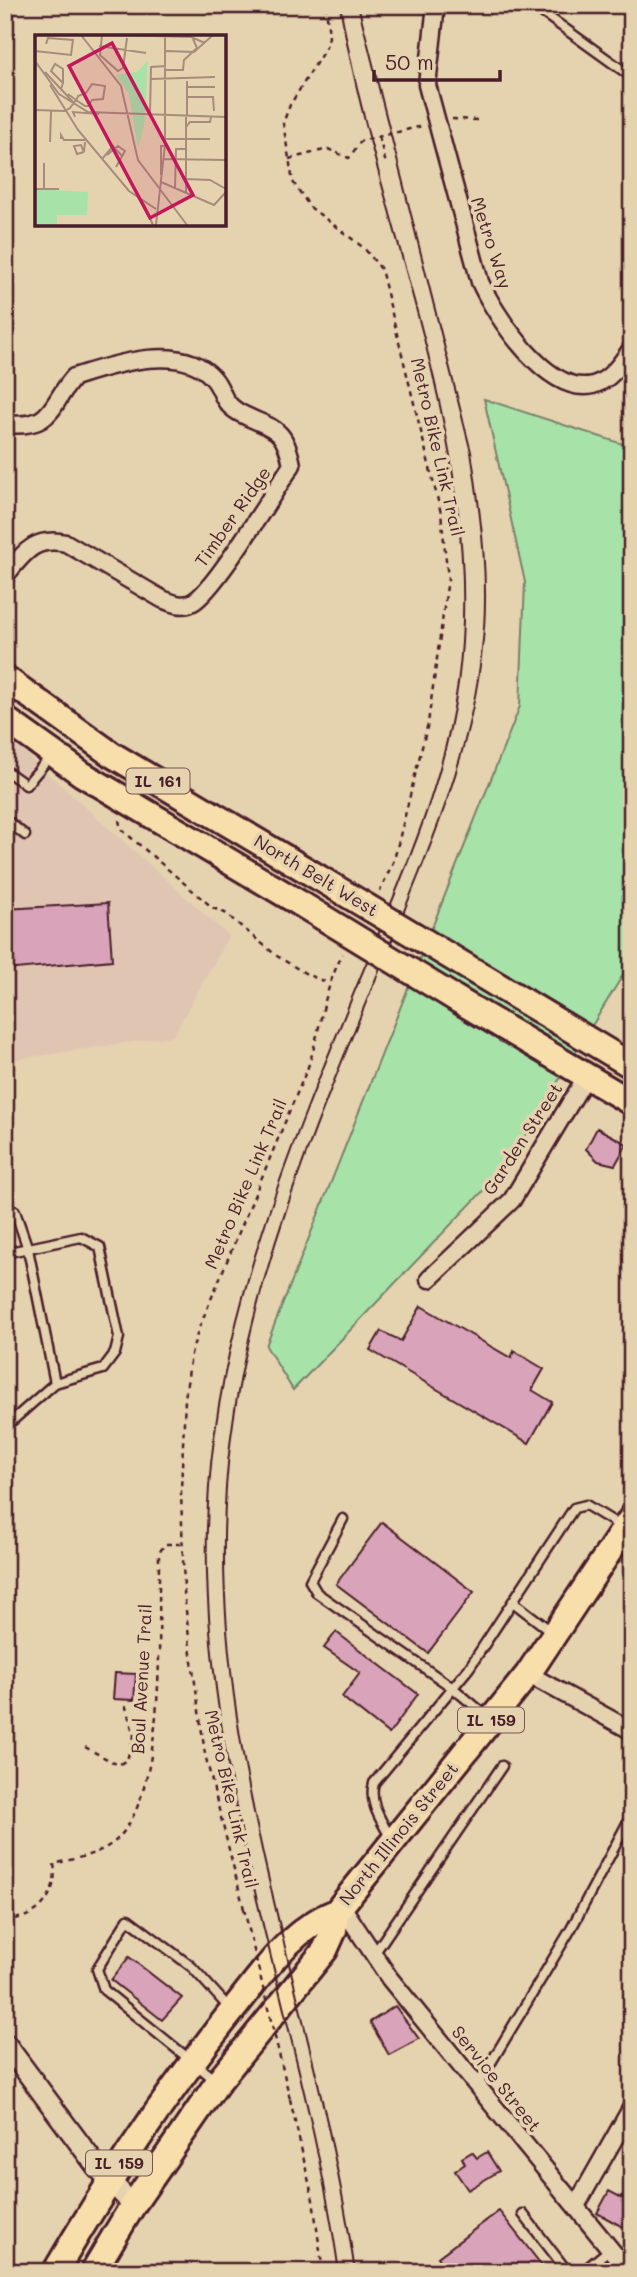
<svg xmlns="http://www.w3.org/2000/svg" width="637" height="2277" viewBox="0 0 637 2277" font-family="Mali,sans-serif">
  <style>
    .built { fill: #e1c5b3 }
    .green { fill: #a7e3a9; stroke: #78816a; stroke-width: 2 }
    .building { fill: #d9a3b9; stroke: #4a1f2b; stroke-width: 2 }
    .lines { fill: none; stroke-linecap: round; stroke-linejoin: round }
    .service-casing { stroke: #4a1f2b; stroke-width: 13 }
    .minor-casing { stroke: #4a1f2b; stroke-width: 21 }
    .tertiary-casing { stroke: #4a1f2b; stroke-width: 24 }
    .primary-casing { stroke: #4a1f2b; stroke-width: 30 }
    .path { stroke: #4a1f2b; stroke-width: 2.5; stroke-dasharray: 5 5; stroke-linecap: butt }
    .service { stroke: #e5d3b0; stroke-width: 8 }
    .minor { stroke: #e5d3b0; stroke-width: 16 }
    .tertiary { stroke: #e5d3b0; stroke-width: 19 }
    .primary { stroke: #f8deab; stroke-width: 24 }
    .tram { stroke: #4a1f2b; stroke-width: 2 }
    .primary-bridge-casing { stroke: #4a1f2b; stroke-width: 30; stroke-linecap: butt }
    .path-bridge { stroke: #4a1f2b; stroke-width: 2.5; stroke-dasharray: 5 5; stroke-linecap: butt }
    .primary-bridge { stroke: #f8deab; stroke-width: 24 }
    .labels { text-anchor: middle; stroke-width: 7; stroke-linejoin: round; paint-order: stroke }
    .shield { fill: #e5d3b0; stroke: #785553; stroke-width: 2 }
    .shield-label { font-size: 16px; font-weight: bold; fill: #4a1f2b }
    .street-label { font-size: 18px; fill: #4a1f2b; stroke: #e5d3b0 }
    .inset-road { fill: none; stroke: #a78b7b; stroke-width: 2 }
    .view { fill: #c2185b; fill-opacity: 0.15; stroke: #c2185b; stroke-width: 3.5 }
    .inset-edge { fill: none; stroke: #4a1f2b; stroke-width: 3.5 }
  </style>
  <rect width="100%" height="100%" fill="#e5d3b0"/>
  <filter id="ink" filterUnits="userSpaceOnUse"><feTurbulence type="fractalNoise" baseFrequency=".0143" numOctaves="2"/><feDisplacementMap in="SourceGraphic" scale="14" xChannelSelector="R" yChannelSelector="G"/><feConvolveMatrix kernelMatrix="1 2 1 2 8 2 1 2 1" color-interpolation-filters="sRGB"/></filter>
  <g filter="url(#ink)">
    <polygon class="built" points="5,735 229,936 173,1036 5,1061"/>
    <polygon class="green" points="484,399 632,447 632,960 506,1167 293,1390 266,1346 520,706 525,582"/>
    <g class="building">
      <polygon points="108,903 112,960 5,970 5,909"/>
      <polygon points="597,1128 627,1144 615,1165 598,1161 586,1149"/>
      <polygon points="421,1306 511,1358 514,1351 544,1369 532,1390 552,1402 529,1443 370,1350 381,1331 401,1341"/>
      <polygon points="382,1522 474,1592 428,1653 336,1584"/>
      <polygon points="336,1632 418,1694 389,1734 342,1697 360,1673 324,1648"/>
      <polygon points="115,1673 136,1674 134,1700 113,1699"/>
      <polygon points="129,1957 182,1998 162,2020 111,1980"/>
      <polygon points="395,2006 419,2039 389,2055 370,2022"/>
      <polygon points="472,2152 477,2158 487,2152 499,2171 468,2190 455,2171 465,2164 462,2158"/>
      <polygon points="632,2180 632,2232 597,2213 609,2191 622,2198"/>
      <polygon points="499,2211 547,2272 450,2272 438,2257"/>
    </g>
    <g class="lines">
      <defs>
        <g id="service">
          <polyline points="532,5 632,77"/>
          <polyline points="5,770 26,785 50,757"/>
          <polyline points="5,819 25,835"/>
          <polyline points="5,1213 15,1211 28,1249 55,1383"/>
          <polyline points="5,1253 81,1237 100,1247 119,1337 115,1353 103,1369 55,1383 5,1427"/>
          <polyline points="343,1519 310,1581 317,1593 453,1688 489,1718"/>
          <polyline points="513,1602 552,1632"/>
          <path d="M391,1839C382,1821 368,1803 374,1783L469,1668L574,1508L586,1505L622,1527"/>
          <polyline points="374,1954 502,1766"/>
          <polyline points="215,2080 104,1990 97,1969 128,1919 192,1967 230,2009"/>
          <polyline points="477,2086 571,1929 632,1814"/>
          <polyline points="523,2214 568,2272"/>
          <polyline points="582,2272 610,2249"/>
        </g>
        <g id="minor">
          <path d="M436,5L427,85L480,282C496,317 548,396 593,385C611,380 622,362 632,348"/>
          <path d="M5,424C55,429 49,405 74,377C112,365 182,341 213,378C224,390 220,401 238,412C269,429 284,423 292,465C274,491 215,590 193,602C183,608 172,603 162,599L66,543C34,536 24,553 5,576"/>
          <polyline points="429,1279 512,1200 586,1077"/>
          <polyline points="528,1674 632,1731"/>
          <polyline points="341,1905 390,1979 629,2272"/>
          <polyline points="576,2206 632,2107"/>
        </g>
        <polyline id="tertiary" points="5,2043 97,2167 133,2205"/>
        <g id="primary">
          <polyline points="5,678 111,754 316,876"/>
          <polyline points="5,719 82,774 301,904"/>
          <polyline points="479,974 632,1066"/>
          <polyline points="458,1000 632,1103"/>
          <path d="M55,2272C110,2177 167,2092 236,2006C264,1971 292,1928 336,1912"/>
          <polyline points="93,2272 133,2205 218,2082 325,1950 334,1930 336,1912 528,1674 632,1517"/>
        </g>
      </defs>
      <use href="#service" class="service-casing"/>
      <use href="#minor" class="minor-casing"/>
      <use href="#tertiary" class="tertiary-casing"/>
      <use href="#primary" class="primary-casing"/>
      <g class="path">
        <polyline points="326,5 329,37 326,47 290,105 283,123 293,182 310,207 364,248 381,269 441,513 448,579 428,723 394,860 380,891"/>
        <polyline points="452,119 480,120"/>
        <polyline points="379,137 386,164"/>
        <polyline points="289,159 328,149 349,158 361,141 422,126"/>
        <polyline points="119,820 121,829 213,908 225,913 277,956 308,975 329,983"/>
        <polyline points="85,1747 118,1765 127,1760 134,1736 124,1700"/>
        <path d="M244,1909L205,1754L190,1647L184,1592L181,1490L185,1399L191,1354L199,1328L308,1067C321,1030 323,989 343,954"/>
        <path d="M5,1918C37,1923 59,1893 54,1864C75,1858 96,1856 114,1842C169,1795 158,1623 159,1553L165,1544H182"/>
        <polyline points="290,2099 313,2200 323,2272"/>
      </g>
      <use href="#service" class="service"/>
      <use href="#minor" class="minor"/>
      <use href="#tertiary" class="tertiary"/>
      <use href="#primary" class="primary"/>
      <g class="tram">
        <path d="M339,2272C302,2009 189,1756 209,1487C222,1310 291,1145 358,983C398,886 444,788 458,683C489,452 378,230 340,5"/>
        <path d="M355,2272C315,1990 193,1727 231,1437C252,1275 317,1121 379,971C422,867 470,763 482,649C490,584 481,516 471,452L358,5"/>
      </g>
      <defs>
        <g id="primary-bridge">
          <polyline points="316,876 479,974"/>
          <polyline points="301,904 458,1000"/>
        </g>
      </defs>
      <use href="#primary-bridge" class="primary-bridge-casing"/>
      <polyline class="path-bridge" points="244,1909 290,2099"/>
      <use href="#primary-bridge" class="primary-bridge"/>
    </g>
  </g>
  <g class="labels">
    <g class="shield">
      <rect x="126.5" y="768.5" width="63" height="25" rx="5"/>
      <rect x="458" y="1707.5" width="66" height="25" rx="5"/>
      <rect x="86" y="2150.5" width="66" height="25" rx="5"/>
    </g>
    <g class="shield-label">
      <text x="158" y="787">IL 161</text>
      <text x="491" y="1726">IL 159</text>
      <text x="119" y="2169">IL 159</text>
    </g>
    <g class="street-label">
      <text transform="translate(491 243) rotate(72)" y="6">Metro Way</text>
      <text transform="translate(437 447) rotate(77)" y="6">Metro Bike Link Trail</text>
      <text transform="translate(233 517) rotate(-55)" y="6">Timber Ridge</text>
      <text transform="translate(316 876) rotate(31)" y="6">North Belt West</text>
      <text transform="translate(523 1139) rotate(-57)" y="6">Garden Street</text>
      <text transform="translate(246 1184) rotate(-67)" y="6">Metro Bike Link Trail</text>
      <text transform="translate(142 1679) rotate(-87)" y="6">Boul Avenue Trail</text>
      <text transform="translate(231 1799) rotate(77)" y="6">Metro Bike Link Trail</text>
      <text transform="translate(399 1834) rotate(-51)" y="6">North Illinois Street</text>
      <text transform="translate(496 2079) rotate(51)" y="6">Service Street</text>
    </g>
  </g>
  <g transform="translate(35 35)">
    <rect width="191" height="191" fill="#e5d3b0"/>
    <path d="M113,26L109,91L103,113L94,59L81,40L102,37ZM0,154L53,157L52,180H22V190H0Z" fill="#a7e3a9"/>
    <path class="inset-road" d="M46,0L86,51L103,125L152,190M67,0L65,20L83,36L88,33L92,3M75,0L156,2L170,8M64,11L111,18M0,16L36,20L38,5L13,3L11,9M131,16L159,17L178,0M0,26L24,59L53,77L191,82M131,35H148L149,25L162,13L158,4M10,37L39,68M116,44L180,42M152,46V80M15,50L43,95L94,156L121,174M152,52H180M26,54L28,48L16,36L20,29L28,34V48M152,62H178L179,76M0,75L30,76L35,73L41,65L42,64L43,61L51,58L57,49L70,51L68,64L57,65L53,71H50L41,65L33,59M115,80L116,32L131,31M40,82L38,77L64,79M151,92L155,87H175L176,82M26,104V100L29,105H51M130,104H175M15,107L16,76M49,117L42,119L39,111L46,110L49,117L50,107M72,120L83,111L90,116L81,132M67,124L78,111L87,121M129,124L191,125M9,128V154M126,140V111H130M151,144L175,145L191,154M126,147L179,170L191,157M140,153L141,114H151M0,154H24M151,158V82M108,168L118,190M121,190L130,110V0"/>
    <path class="view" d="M77,8L158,160L115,183L34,31Z"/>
    <rect width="191" height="191" class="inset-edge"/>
  </g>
  <rect width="637" height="2277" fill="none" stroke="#e5d3b0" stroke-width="28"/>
  <rect x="14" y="14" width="609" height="2249" fill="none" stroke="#4a1f2b" stroke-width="2.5" filter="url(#ink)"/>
  <path d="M374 70v10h126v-10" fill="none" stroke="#4a1f2b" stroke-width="3.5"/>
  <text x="385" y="70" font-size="21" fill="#4a1f2b" stroke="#e5d3b0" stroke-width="5" paint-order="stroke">50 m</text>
</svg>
